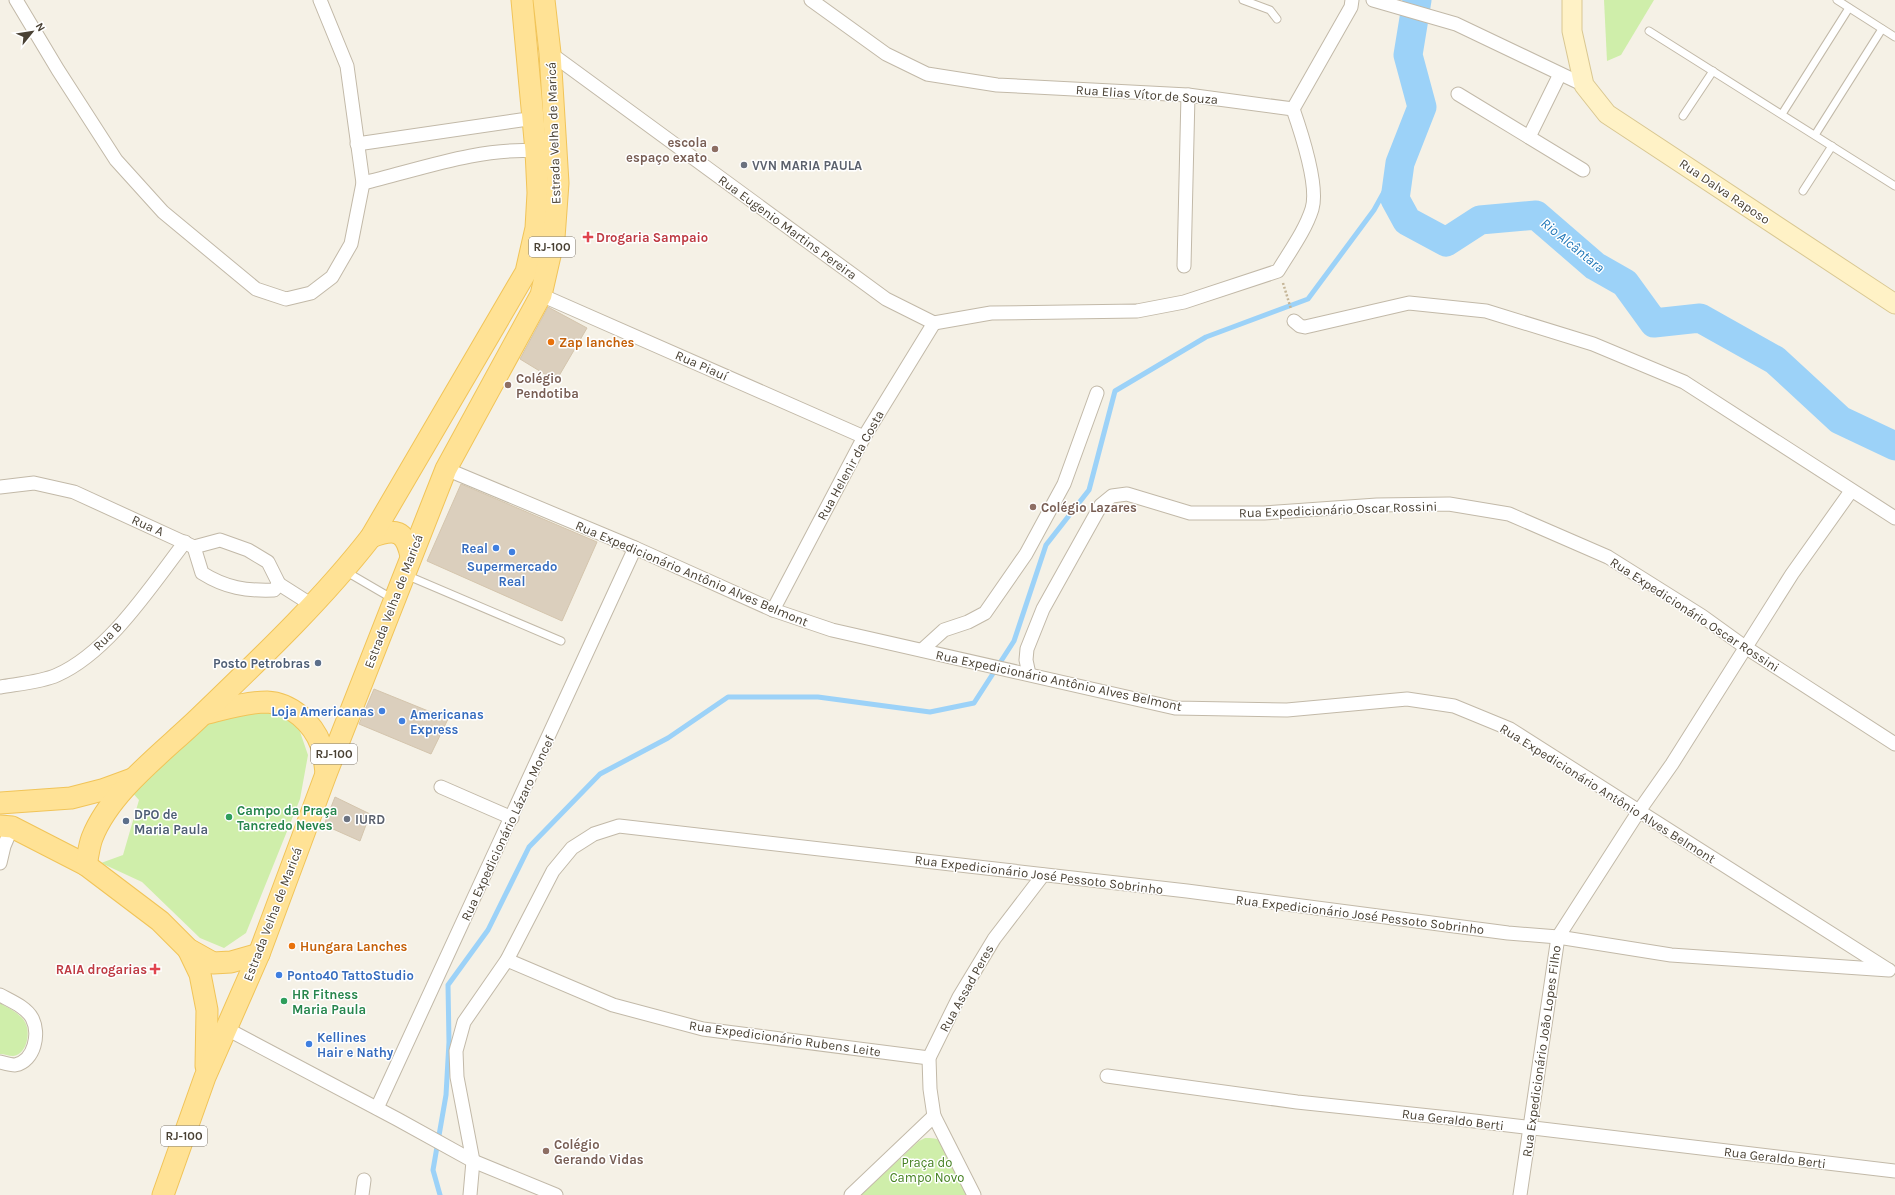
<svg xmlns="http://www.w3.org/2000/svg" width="1895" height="1195" viewBox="0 0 1895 1195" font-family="Karla,sans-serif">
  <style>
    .green { fill: #cfeeaa }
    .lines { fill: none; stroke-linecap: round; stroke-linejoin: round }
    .stream { stroke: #9cd2f8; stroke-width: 5 }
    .river { stroke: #9cd2f8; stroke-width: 29 }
    .building { fill: #dbcfbd; stroke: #d4c5ad }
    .lane-casing { stroke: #c2b9a8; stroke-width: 9 }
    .street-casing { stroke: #c2b9a8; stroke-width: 15 }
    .secondary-casing { stroke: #d9c791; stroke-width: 21 }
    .primary-casing { stroke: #f1c458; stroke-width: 23 }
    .path { stroke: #c5b597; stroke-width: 2.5; stroke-dasharray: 2 2; stroke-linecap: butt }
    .lane { stroke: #fff; stroke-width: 7 }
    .street { stroke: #fff; stroke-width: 13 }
    .secondary { stroke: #fff2c6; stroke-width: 19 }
    .primary { stroke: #ffe295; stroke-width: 21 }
    .education-dot { fill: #8d6e63; stroke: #fff; stroke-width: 1.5 }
    .worship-dot { fill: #6b7280; stroke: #fff; stroke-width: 1.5 }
    .health-dot { fill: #e0444e; stroke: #fff; stroke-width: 1.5 }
    .food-dot { fill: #e8710a; stroke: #fff; stroke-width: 1.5 }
    .shop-dot { fill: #3f7fe0; stroke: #fff; stroke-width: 1.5 }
    .service-dot { fill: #5c6f8a; stroke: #fff; stroke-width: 1.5 }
    .leisure-dot { fill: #2e9e5b; stroke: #fff; stroke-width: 1.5 }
    .labels { text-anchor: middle; stroke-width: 3; stroke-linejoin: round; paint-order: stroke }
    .shield { fill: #fff; stroke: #807a71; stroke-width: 1 }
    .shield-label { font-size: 12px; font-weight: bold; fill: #494134 }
    .street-label { font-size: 13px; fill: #494134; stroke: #fff }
    .education-label { font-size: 13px; font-weight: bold; fill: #785e54; stroke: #fff; text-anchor: start }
    .worship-label { font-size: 13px; font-weight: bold; fill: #5b616d; stroke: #fff; text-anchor: start }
    .health-label { font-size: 13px; font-weight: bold; fill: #be3a42; stroke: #fff; text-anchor: start }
    .food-label { font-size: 13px; font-weight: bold; fill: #c56008; stroke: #fff; text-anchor: start }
    .shop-label { font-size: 13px; font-weight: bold; fill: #366cbe; stroke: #fff; text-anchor: start }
    .service-label { font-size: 13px; font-weight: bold; fill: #4e5e75; stroke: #fff; text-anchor: end }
    .leisure-label { font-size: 13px; font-weight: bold; fill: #27864d; stroke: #fff; text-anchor: start }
    .park-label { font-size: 13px; fill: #458121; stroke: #fff }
    .water-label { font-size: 14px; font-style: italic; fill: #2077b8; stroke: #fff }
  </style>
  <rect width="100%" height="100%" fill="#f5f1e6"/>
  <g class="green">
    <polygon points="1604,0 1654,0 1621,55 1607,61"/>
    <polygon points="275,710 298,726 308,755 300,799 246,933 224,948 200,938 142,882 101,863 123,855 139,800 129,789 199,726 235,712"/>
    <path d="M0,1003C8,1008 20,1013 25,1022C31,1032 27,1055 13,1056C9,1056 4,1054 0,1054Z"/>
    <path d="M925,1138C931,1138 938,1138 943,1142C951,1150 960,1183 967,1195H861L919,1141Z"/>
  </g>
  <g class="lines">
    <polyline class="stream" points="440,1195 433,1170 446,1095 449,1042 448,985 488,930 529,847 600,774 668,738 728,697 818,697 930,712 974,703 1014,641 1046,545 1089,490 1115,391 1206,337 1308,299 1374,210 1400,163"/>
    <polyline class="river" points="1417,0 1408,55 1422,107 1400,163 1395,199 1407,221 1446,242 1480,220 1536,215 1595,266 1625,283 1654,323 1700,318 1775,360 1840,420 1895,446"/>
  </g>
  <g class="building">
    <polygon points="548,307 587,328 556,381 520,359"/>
    <polygon points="461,484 597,542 562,621 427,561"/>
    <polygon points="374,689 448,719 431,754 359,724"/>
    <polygon points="335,797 370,814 360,841 324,825"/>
  </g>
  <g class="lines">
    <defs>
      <g id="lane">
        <polyline points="1243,0 1270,10 1277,19"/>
        <polyline points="1837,0 1895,37"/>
        <polyline points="1649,31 1895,186"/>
        <polyline points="1782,114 1849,8"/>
        <polyline points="1683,116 1713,71"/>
        <polyline points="1815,135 1882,29"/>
        <polyline points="1803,191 1832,146"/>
        <polyline points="345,571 393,599"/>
        <polyline points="406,575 561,641"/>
      </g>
      <g id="street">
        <polyline points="16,0 58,70 116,160 163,212 256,289 286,299 311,293 332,277 351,244 363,183 347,66 320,0"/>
        <path d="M811,0L886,54L927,74L997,85L1188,95L1293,109C1301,132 1319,186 1312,209C1305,231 1290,251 1278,271L1184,302L1137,311L991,313L934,323"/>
        <polyline points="1373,0 1456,24 1584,85"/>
        <polyline points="550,53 886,299 934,323"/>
        <polyline points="1458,94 1583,170"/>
        <polyline points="1293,109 1351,7 1352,0"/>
        <polyline points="1529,137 1560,74"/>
        <polyline points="357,144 521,120 534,119"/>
        <path d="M363,183C418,170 479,147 536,151"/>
        <polyline points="1184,266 1188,95"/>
        <polyline points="541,295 864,437"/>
        <polyline points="1294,321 1300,326 1305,327 1409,303 1486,311 1593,344 1684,382 1895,518"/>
        <polyline points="446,469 635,548 773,610 832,630 1175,708 1287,710 1407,699 1454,706 1510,729 1887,969"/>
        <polyline points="0,487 34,483 74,492 194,547 220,540 248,550 268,562 279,584"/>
        <path d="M194,547L202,573C226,588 246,591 274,590L279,584"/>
        <polyline points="279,584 312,605"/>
        <polyline points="773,610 864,437 934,323"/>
        <polyline points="922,650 944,630 968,622 985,613 1026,554 1064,484 1097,393"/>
        <polyline points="1029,674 1026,660 1027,649 1043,609 1101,505 1112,496 1127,494 1190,513 1264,513 1377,505 1449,504 1509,514 1608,557 1702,616 1745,647 1895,744"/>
        <path d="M0,687C17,684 42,682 57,675C109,652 151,586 185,542"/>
        <polyline points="441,787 512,818"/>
        <polyline points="0,863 4,846 12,827"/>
        <polyline points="507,960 613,1005 703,1029 929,1058"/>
        <path d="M0,995C11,1001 26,1007 32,1018C40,1033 35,1061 15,1065C11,1065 4,1063 0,1062"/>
        <polyline points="227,1029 397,1119 473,1161 556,1195"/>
        <polyline points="1107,1076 1297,1102 1449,1118 1895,1171"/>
        <polyline points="377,1108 635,548"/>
        <polyline points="934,1116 974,1195"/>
        <polyline points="362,1195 364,1180"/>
        <polyline points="470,1195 473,1161 457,1077 456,1051 464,1022 507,960 553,871 572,848 594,834 619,826 1187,891 1508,933 1558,937 1671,955 1889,970"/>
        <polyline points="851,1195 934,1116 930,1089 929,1058 959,997 994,939 1043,875"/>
        <polyline points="1520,1195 1558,937 1639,811 1672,764 1792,574 1851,491"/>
      </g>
      <polyline id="secondary" points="1572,0 1572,31 1584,85 1607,114 1895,304"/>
      <g id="primary">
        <path d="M371,537C396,528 405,530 411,556"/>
        <path d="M204,714C224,709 246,702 267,702C291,703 313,723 321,745C324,754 325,764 326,773"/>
        <polyline points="0,803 71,798 102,790 132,779"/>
        <polyline points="0,826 12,827 86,865 160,921 188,949 213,963 231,962 259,954"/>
        <path d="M86,865C88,856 89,846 92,838C111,789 168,749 204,713C262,657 322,600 371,537L526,272L536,228L538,193L536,151L522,0"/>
        <polyline points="188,949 200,974 207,1010 206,1066"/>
        <polyline points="163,1195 205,1077 259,954 326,774 446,469 541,295 554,238 558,183 550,53 544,0"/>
      </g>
    </defs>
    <use href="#lane" class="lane-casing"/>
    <use href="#street" class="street-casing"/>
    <use href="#secondary" class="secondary-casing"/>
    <use href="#primary" class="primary-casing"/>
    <polyline class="path" points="1283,283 1291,309"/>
    <use href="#lane" class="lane"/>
    <use href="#street" class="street"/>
    <use href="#secondary" class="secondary"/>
    <use href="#primary" class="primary"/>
  </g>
  <g class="education-dot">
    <circle cx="715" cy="149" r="4"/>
    <circle cx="508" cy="385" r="4"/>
    <circle cx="1033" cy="507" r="4"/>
    <circle cx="546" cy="1151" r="4"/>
  </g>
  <g class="worship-dot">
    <circle cx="744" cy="165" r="4"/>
    <circle cx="347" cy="819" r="4"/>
  </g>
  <g class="health-dot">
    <path d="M586 231h4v4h4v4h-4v4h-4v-4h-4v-4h4z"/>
    <path d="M153 963h4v4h4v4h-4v4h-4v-4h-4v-4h4z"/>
  </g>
  <g class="food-dot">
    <circle cx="551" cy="342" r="4"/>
    <circle cx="292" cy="946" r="4"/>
  </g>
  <g class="shop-dot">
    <circle cx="496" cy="548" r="4"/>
    <circle cx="512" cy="552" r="4"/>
    <circle cx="382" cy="711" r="4"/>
    <circle cx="402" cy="721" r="4"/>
    <circle cx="279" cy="975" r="4"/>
    <circle cx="309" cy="1044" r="4"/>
  </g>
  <g class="service-dot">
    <circle cx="318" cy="663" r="4"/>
    <circle cx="126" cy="821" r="4"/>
  </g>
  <g class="leisure-dot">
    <circle cx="229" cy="817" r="4"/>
    <circle cx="284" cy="1001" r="4"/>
  </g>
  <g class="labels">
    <g class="shield">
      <rect x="529" y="237" width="46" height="20" rx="3"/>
      <rect x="311" y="744" width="46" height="20" rx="3"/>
      <rect x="161" y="1126" width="46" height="20" rx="3"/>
    </g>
    <g class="shield-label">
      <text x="552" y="251">RJ-100</text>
      <text x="334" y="758">RJ-100</text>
      <text x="184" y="1140">RJ-100</text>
    </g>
    <g class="street-label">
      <text transform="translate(1147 94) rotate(4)" y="5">Rua Elias Vítor de Souza</text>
      <text transform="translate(553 133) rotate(-92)" y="5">Estrada Velha de Maricá</text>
      <text transform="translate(1725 191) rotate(34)" y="5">Rua Dalva Raposo</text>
      <text transform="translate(788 227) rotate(36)" y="5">Rua Eugenio Martins Pereira</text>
      <text transform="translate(702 365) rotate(24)" y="5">Rua Piauí</text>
      <text transform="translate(850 465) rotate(-61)" y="5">Rua Helenir da Costa</text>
      <text transform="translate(1338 509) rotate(-2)" y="5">Rua Expedicionário Oscar Rossini</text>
      <text transform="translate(148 525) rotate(24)" y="5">Rua A</text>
      <text transform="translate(692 573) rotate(23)" y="5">Rua Expedicionário Antônio Alves Belmont</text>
      <text transform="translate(393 601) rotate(-69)" y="5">Estrada Velha de Maricá</text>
      <text transform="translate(1695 614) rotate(33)" y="5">Rua Expedicionário Oscar Rossini</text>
      <text transform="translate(107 636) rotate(-45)" y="5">Rua B</text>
      <text transform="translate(1059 680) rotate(12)" y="5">Rua Expedicionário Antônio Alves Belmont</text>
      <text transform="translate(1608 793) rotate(32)" y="5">Rua Expedicionário Antônio Alves Belmont</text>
      <text transform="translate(507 828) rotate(-65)" y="5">Rua Expedicionário Lázaro Moncef</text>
      <text transform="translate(1039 874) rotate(7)" y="5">Rua Expedicionário José Pessoto Sobrinho</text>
      <text transform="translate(272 914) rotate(-69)" y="5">Estrada Velha de Maricá</text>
      <text transform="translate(1360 914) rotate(7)" y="5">Rua Expedicionário José Pessoto Sobrinho</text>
      <text transform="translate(966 988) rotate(-61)" y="5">Rua Assad Peres</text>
      <text transform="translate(785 1038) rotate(8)" y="5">Rua Expedicionário Rubens Leite</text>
      <text transform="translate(1541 1051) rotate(-82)" y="5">Rua Expedicionário João Lopes Filho</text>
      <text transform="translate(1453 1119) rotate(7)" y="5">Rua Geraldo Berti</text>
      <text transform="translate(1775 1157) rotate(7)" y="5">Rua Geraldo Berti</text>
    </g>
    <g class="education-label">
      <text x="707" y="147" text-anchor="end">escola<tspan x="707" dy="15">espaço exato</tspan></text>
      <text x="516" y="383">Colégio<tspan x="516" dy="15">Pendotiba</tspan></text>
      <text x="1041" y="512">Colégio Lazares</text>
      <text x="554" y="1149">Colégio<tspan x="554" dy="15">Gerando Vidas</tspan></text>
    </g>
    <g class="worship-label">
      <text x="752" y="170">VVN MARIA PAULA</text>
      <text x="355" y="824">IURD</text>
    </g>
    <g class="health-label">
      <text x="596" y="242">Drogaria Sampaio</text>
      <text x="147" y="974" text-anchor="end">RAIA drogarias</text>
    </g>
    <g class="food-label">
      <text x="559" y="347">Zap lanches</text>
      <text x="300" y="951">Hungara Lanches</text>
    </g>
    <g class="shop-label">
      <text x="488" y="553" text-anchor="end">Real</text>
      <text x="512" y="571" text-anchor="middle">Supermercado<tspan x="512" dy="15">Real</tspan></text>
      <text x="374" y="716" text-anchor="end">Loja Americanas</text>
      <text x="410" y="719">Americanas<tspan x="410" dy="15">Express</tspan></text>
      <text x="287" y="980">Ponto40 TattoStudio</text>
      <text x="317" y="1042">Kellines<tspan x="317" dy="15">Hair e Nathy</tspan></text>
    </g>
    <g class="service-label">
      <text x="310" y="668">Posto Petrobras</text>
      <text x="134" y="819" text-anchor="start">DPO de<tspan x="134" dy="15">Maria Paula</tspan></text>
    </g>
    <g class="leisure-label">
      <text x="237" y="815">Campo da Praça<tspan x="237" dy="15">Tancredo Neves</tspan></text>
      <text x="292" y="999">HR Fitness<tspan x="292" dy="15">Maria Paula</tspan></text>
    </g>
    <g class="park-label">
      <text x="927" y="1167">Praça do<tspan x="927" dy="15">Campo Novo</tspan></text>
    </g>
    <g class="water-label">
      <text transform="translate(1573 245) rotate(39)" y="5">Rio Alcântara</text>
    </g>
  </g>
  <g transform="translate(32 32) rotate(60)" stroke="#ffffff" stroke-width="3" paint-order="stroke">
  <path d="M0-3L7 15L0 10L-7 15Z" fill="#494134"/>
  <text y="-6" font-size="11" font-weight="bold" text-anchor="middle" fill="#494134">N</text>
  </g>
</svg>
